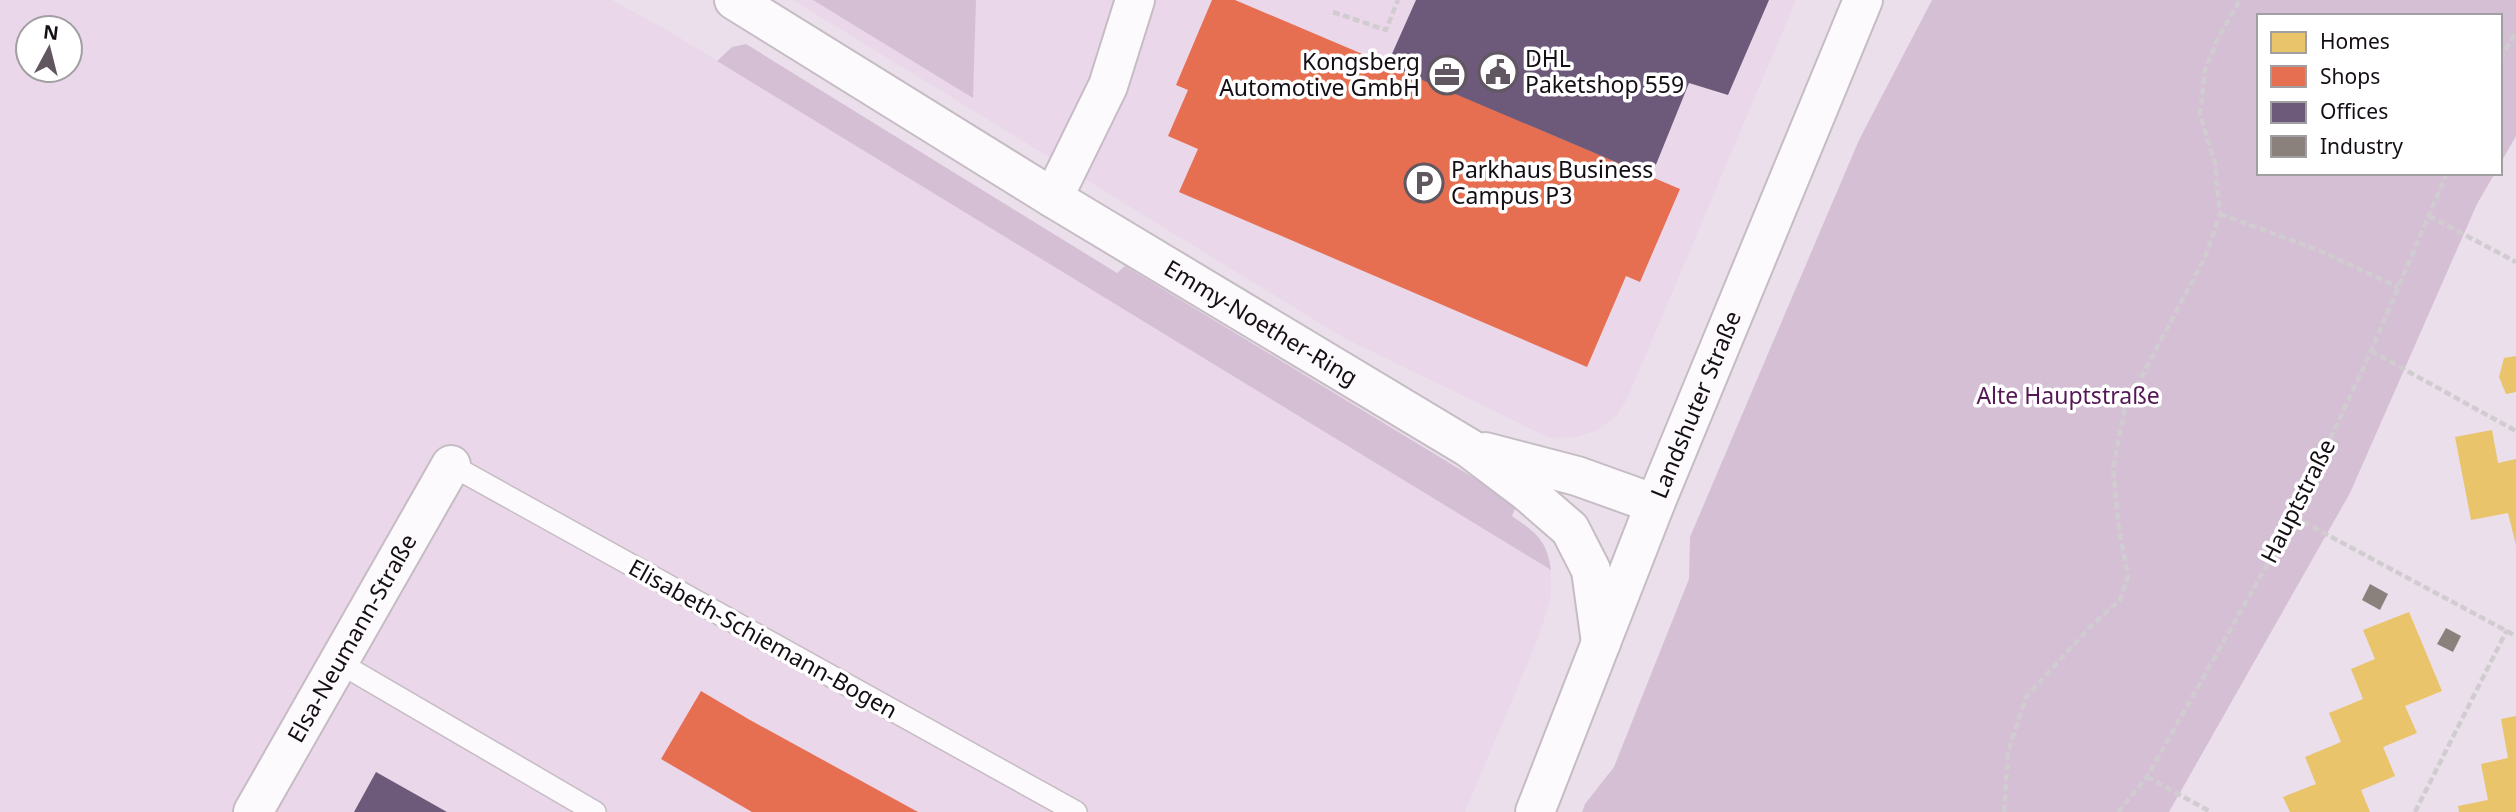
<svg xmlns="http://www.w3.org/2000/svg" width="2516" height="812" viewBox="0 0 2516 812" font-family="'Noto Sans',sans-serif">
  <style>
    .built { fill: #ebd7ea; fill-rule: evenodd }
    .green { fill: #d5bfd5 }
    .homes { fill: #e9c46a }
    .shops { fill: #e76f51 }
    .offices { fill: #6d597a }
    .industry { fill: #8a817c }
    .lines { fill: none; stroke-linecap: round; stroke-linejoin: round }
    .lane-casing { stroke: #c5bcc4; stroke-width: 24 }
    .street-casing { stroke: #c5bcc4; stroke-width: 42 }
    .secondary-casing { stroke: #c5bcc4; stroke-width: 42 }
    .path { stroke: #d0ccd0; stroke-width: 4.5; stroke-dasharray: 7 3.5; stroke-linecap: butt }
    .lane { stroke: #fcfafc; stroke-width: 21 }
    .street { stroke: #fcfafc; stroke-width: 38 }
    .secondary { stroke: #fcfafc; stroke-width: 38 }
    .labels { text-anchor: middle; stroke-width: 7; stroke-linejoin: round; paint-order: stroke }
    .poi-label { font-size: 23px; fill: #150e15; stroke: #fff; text-anchor: start }
    .street-label { font-size: 23px; fill: #150e15; stroke: #fff }
    .park-label { font-size: 23px; fill: #541855; stroke: #fff }
  </style>
  <rect width="100%" height="100%" fill="#eadfea"/>
  <g class="built">
    <path d="M0,0H612L660,26L1551,570V597L1539,636L1465,812H0ZM28,28H70V70H28Z"/>
    <polygon points="793,0 1796,0 1628,397 1617,415 1598,430 1577,437 1550,438 1344,338"/>
  </g>
  <g class="green">
    <polygon points="813,0 976,0 973,98"/>
    <polygon points="1932,0 2516,0 2516,136 2500,164 2500,16 2259,16 2259,173 2495,173 2477,204 2350,493 2169,812 1582,812 1585,804 1614,767 1689,579 1690,537 1859,140"/>
    <path d="M746,44L1117,273L1125,266L1517,504L1512,516C1536,533 1547,540 1551,570L717,61L732,47Z"/>
  </g>
  <g class="homes">
    <polygon points="2516,356 2516,392 2506,394 2499,377 2504,358"/>
    <polygon points="2492,430 2498,463 2516,459 2516,545 2508,513 2471,520 2455,437"/>
    <polygon points="2409,612 2442,691 2405,706 2417,733 2383,747 2395,776 2361,790 2370,812 2290,812 2283,797 2316,784 2305,757 2341,742 2329,713 2363,699 2351,669 2375,659 2363,630"/>
    <polygon points="2516,716 2516,812 2459,812 2458,806 2488,800 2481,764 2508,758 2501,719"/>
  </g>
  <g class="shops">
    <polygon points="1212,0 1235,0 1680,189 1640,282 1626,276 1587,367 1179,192 1198,149 1168,136 1188,90 1176,85"/>
    <polygon points="701,691 750,720 918,812 752,812 661,759"/>
  </g>
  <g class="offices">
    <polygon points="1416,0 1769,0 1728,95 1689,83 1651,177 1387,65"/>
    <polygon points="376,772 447,812 354,812"/>
  </g>
  <g class="industry">
    <polygon points="2370,584 2388,594 2380,610 2362,600"/>
    <polygon points="2446,628 2461,636 2453,652 2437,644"/>
  </g>
  <g class="lines">
    <defs>
      <g id="lane">
        <polyline points="451,465 1076,812"/>
        <polyline points="338,662 595,812"/>
      </g>
      <g id="street">
        <path id="s1" d="M734,0L1053,198L1469,448L1526,491L1570,529L1591,570L1601,643"/>
        <polyline points="1053,198 1108,86 1135,0"/>
        <polyline points="1485,452 1577,476 1655,504"/>
        <path id="s2" d="M253,812L451,465"/>
      </g>
      <g id="secondary">
        <path id="s3" d="M1535,812L1655,504L1863,0"/>
      </g>
    </defs>
    <use href="#lane" class="lane-casing"/>
    <use href="#street" class="street-casing"/>
    <use href="#secondary" class="secondary-casing"/>
    <g class="path">
      <polyline points="1333,12 1386,30 1398,0"/>
      <polyline points="2500,59 2516,32"/>
      <polyline points="2220,214 2318,250 2398,287"/>
      <polyline points="2429,216 2516,262"/>
      <polyline points="2371,351 2516,431"/>
      <polyline points="2294,517 2516,636"/>
      <polyline points="2147,777 2211,812"/>
      <polyline points="2004,812 2008,752 2026,697 2090,627 2120,600 2128,576 2119,529 2113,468 2125,408 2205,257 2220,214 2215,163 2200,115 2205,70 2219,36 2240,0"/>
      <polyline points="2118,812 2147,777 2294,517 2371,351 2447,173"/>
      <polyline points="2415,812 2507,630"/>
    </g>
    <use href="#lane" class="lane"/>
    <use href="#street" class="street"/>
    <use href="#secondary" class="secondary"/>
  </g>
  <defs>
    <symbol id="civic-ring" viewBox="-11 -11 22 22"><circle r="9.5" fill="#fff" stroke="#605760" stroke-width="1.5"/><path d="M-.6-6.5H3V-4.5H.6V-3L4-1V1h2V6H-6V1h2V-1L-.6-3ZM-1.2 2.5V6h2.4V2.5Z" fill="#605760"/></symbol>
    <symbol id="office-ring" viewBox="-11 -11 22 22"><circle r="9.5" fill="#fff" stroke="#605760" stroke-width="1.5"/><path d="M-6-3h4V-5.5h4V-3h4V5H-6ZM-1-4.5V-3h2v-1.5ZM-6 0V1H6V0Z" fill="#605760"/></symbol>
    <symbol id="parking-ring" viewBox="-11 -11 22 22"><circle r="9.5" fill="#fff" stroke="#605760" stroke-width="1.5"/><path d="M-3.5-5.5H1a3.5 3.5 0 0 1 0 7H-1V5.5H-3.5ZM-1-3.4V-.6H.8a1.4 1.4 0 0 0 0-2.8Z" fill="#605760"/></symbol>
  </defs>
  <g fill-rule="evenodd">
    <use href="#civic-ring" x="1476" y="50" width="44" height="44"/>
    <use href="#office-ring" x="1425" y="53" width="44" height="44"/>
    <use href="#parking-ring" x="1402" y="161" width="44" height="44"/>
  </g>
  <g class="labels">
    <g class="poi-label">
      <text x="1525" y="67">DHL<tspan x="1525" dy="26">Paketshop 559</tspan></text>
      <text x="1420" y="70" text-anchor="end">Kongsberg<tspan x="1420" dy="26">Automotive GmbH</tspan></text>
      <text x="1451" y="178">Parkhaus Business<tspan x="1451" dy="26">Campus P3</tspan></text>
    </g>
    <g class="street-label">
      <text dy="8" stroke="none"><textPath href="#s1" startOffset="618">Emmy-Noether-Ring</textPath></text>
      <text dy="8" stroke="none"><textPath href="#s3" startOffset="438">Landshuter Straße</textPath></text>
      <text transform="translate(2298 501) rotate(-63)" y="8">Hauptstraße</text>
      <text dy="8" stroke="none"><textPath href="#s2" startOffset="200">Elsa-Neumann-Straße</textPath></text>
      <text transform="translate(763 639) rotate(29)" y="8">Elisabeth-Schiemann-Bogen</text>
    </g>
    <g class="park-label">
      <text x="2068" y="404">Alte Hauptstraße</text>
    </g>
  </g>
  <rect x="2257" y="14" width="245" height="161" fill="#ffffff" stroke="#a19fa1" stroke-width="2"/>
  <rect x="2271" y="32" width="35" height="21" fill="#e9c46a" stroke="#a19fa1" stroke-width="2"/>
  <text x="2320" y="49" font-size="21" fill="#150e15">Homes</text>
  <rect x="2271" y="66" width="35" height="21" fill="#e76f51" stroke="#a19fa1" stroke-width="2"/>
  <text x="2320" y="84" font-size="21" fill="#150e15">Shops</text>
  <rect x="2271" y="102" width="35" height="21" fill="#6d597a" stroke="#a19fa1" stroke-width="2"/>
  <text x="2320" y="119" font-size="21" fill="#150e15">Offices</text>
  <rect x="2271" y="136" width="35" height="21" fill="#8a817c" stroke="#a19fa1" stroke-width="2"/>
  <text x="2320" y="154" font-size="21" fill="#150e15">Industry</text>
  <g transform="translate(49 49) rotate(7)"><circle r="33" fill="#ffffff" stroke="#a19fa1" stroke-width="2"/>
  <path d="M0-5L12 26L0 18L-12 26Z" fill="#605760"/>
  <text y="-10" font-size="19" font-weight="bold" text-anchor="middle" fill="#150e15">N</text>
  </g>
</svg>
